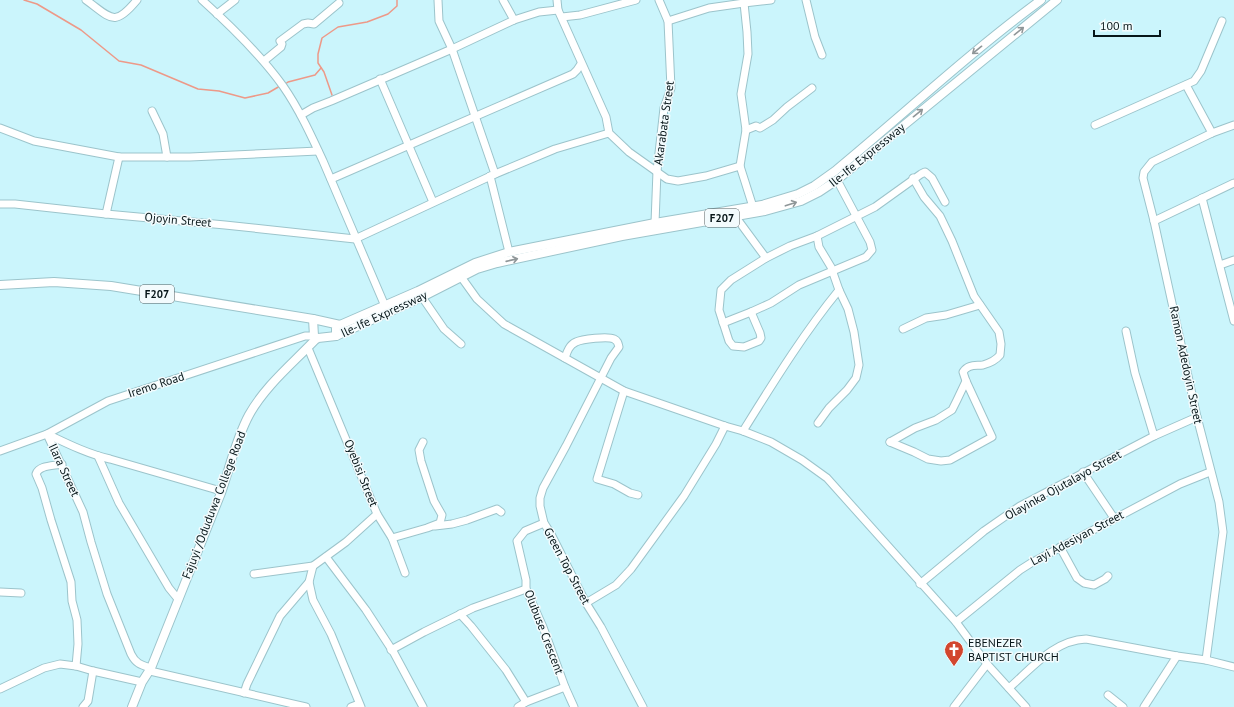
<svg xmlns="http://www.w3.org/2000/svg" width="1234" height="707" viewBox="0 0 1234 707" font-family="'PT Sans',sans-serif">
  <style>
    .lines { fill: none; stroke-linecap: round; stroke-linejoin: round }
    .stream { stroke: #ed9988; stroke-width: 1.5 }
    .minor-casing { stroke: #9cc4cb; stroke-width: 9 }
    .major-casing { stroke: #9cc4cb; stroke-width: 10 }
    .minor { stroke: #fff; stroke-width: 7 }
    .major { stroke: #fff; stroke-width: 8 }
    .oneway { stroke: #8f9698 }
    .labels { text-anchor: middle; stroke-width: 3; stroke-linejoin: round; paint-order: stroke }
    .shield { fill: #f3fbfd; stroke: #4e5b5d; stroke-width: 1 }
    .shield-label { font-size: 11px; font-weight: bold; fill: #071619 }
    .street-label { font-size: 12px; fill: #071619; stroke: #f3fbfd }
    .poi-label { font-size: 12px; fill: #071619; stroke: #f3fbfd; text-anchor: start }
  </style>
  <rect width="100%" height="100%" fill="#cbf5fc"/>
  <g class="lines">
    <g class="stream">
      <polyline points="24,0 37,4 81,30 119,61 141,65 198,89 219,91 245,98 268,93 280,86"/>
      <polyline points="284,85 288,82 315,75 321,68"/>
      <polyline points="332,95 324,72 318,63 318,54 322,38 338,27 367,22 388,14 397,6 397,0"/>
    </g>
    <defs>
      <g id="minor">
        <path d="M86,0C111,18 114,28 137,0"/>
        <path d="M202,0C232,27 260,54 283,86C299,109 311,135 323,161C344,209 364,258 385,306"/>
        <polyline points="438,0 439,21 452,49 495,174"/>
        <polyline points="503,0 514,20"/>
        <polyline points="557,0 558,10 606,117 609,133 629,152 667,179 678,181 706,176 740,166"/>
        <polyline points="806,0 815,37 822,55"/>
        <polyline points="744,3 747,32 748,54 741,94 746,130 740,166 753,207"/>
        <polyline points="217,14 235,0"/>
        <polyline points="562,17 580,15 636,0"/>
        <polyline points="668,21 709,8 744,3 771,0"/>
        <polyline points="264,61 281,47 282,44 280,41 303,24 308,23 314,24 339,3"/>
        <polyline points="380,79 433,202"/>
        <polyline points="1186,85 1212,133"/>
        <polyline points="152,111 163,134 167,157"/>
        <polyline points="301,115 313,108 331,101 452,49 514,20 539,12 558,10"/>
        <polyline points="1095,125 1194,81 1201,71 1222,21"/>
        <polyline points="0,128 34,141 119,157 190,157 318,151"/>
        <polyline points="746,130 756,126 760,128 773,120 787,107 812,88"/>
        <polyline points="490,176 509,252"/>
        <polyline points="331,179 573,74 577,70 581,64"/>
        <polyline points="1202,198 1234,321"/>
        <polyline points="0,204 15,204 106,214 225,225 355,239 495,174 555,149 609,133"/>
        <polyline points="106,214 119,157"/>
        <polyline points="735,216 766,258"/>
        <polyline points="1154,221 1234,183"/>
        <polyline points="655,223 657,171 664,108 671,88 668,21 659,0"/>
        <polyline points="1220,265 1234,260"/>
        <polyline points="459,274 477,299 504,324 624,391 725,426 743,431 771,442 802,460 827,478 956,622 987,664 1026,707"/>
        <polyline points="422,297 444,329 461,344"/>
        <polyline points="751,312 760,333 761,338 759,341 744,347 733,346 729,341 719,310 721,290 731,280 766,258 790,246 817,236 875,207 921,174 925,172 932,178 945,202"/>
        <polyline points="723,323 751,312 771,303 799,285 866,257 872,250 870,242 837,180"/>
        <polyline points="903,329 926,318 946,315 980,305"/>
        <polyline points="1126,331 1135,373 1154,436"/>
        <polyline points="308,348 377,514 346,542 313,566 309,582 313,600 331,634 361,707"/>
        <path d="M565,358C567,352 569,345 576,342C582,339 608,336 614,339C618,341 618,343 619,347L611,358L566,446L543,488L540,498V506L544,523L551,534L586,603L601,627L643,707"/>
        <polyline points="624,391 597,479 614,484 630,493 638,495"/>
        <polyline points="818,423 829,408 847,390 856,378 859,365 854,332 848,309 839,290"/>
        <path d="M743,431C773,383 803,334 839,290L831,267L819,247L817,236"/>
        <path d="M890,442L914,452L928,459L941,461L950,460L992,437L966,381L963,372C968,364 975,366 983,365C990,363 996,360 1000,355L1001,344L999,332L974,296L952,241L940,216L924,197L913,178"/>
        <polyline points="890,442 915,428 936,420 952,410 957,400 966,381"/>
        <polyline points="0,451 47,434 108,401 305,336 314,336 318,338"/>
        <polyline points="98,456 119,503 169,588 178,599"/>
        <path d="M62,464C53,466 39,465 36,474L42,488L51,520L71,582L72,601L77,620L78,644L76,666"/>
        <polyline points="1083,472 1114,518"/>
        <polyline points="377,514 392,538 405,573"/>
        <polyline points="544,523 525,531 517,541 526,580 526,589 543,627 565,687 574,707"/>
        <polyline points="435,526 452,524 467,520 497,509 501,512"/>
        <polyline points="392,538 427,528 440,523 442,515 434,501 421,461 419,450 423,442"/>
        <polyline points="1060,547 1077,578 1084,583 1094,585 1105,579 1108,576"/>
        <polyline points="326,557 366,610 394,653 423,707"/>
        <polyline points="254,574 313,566"/>
        <polyline points="920,584 984,531 1020,506 1154,436 1197,417"/>
        <polyline points="0,592 21,593"/>
        <polyline points="586,603 616,585 631,569 684,496 716,444 725,426"/>
        <polyline points="460,614 471,626 506,670 526,702"/>
        <polyline points="956,622 1020,570 1031,563 1180,484 1210,472"/>
        <polyline points="391,650 424,632 473,608 526,589"/>
        <polyline points="1206,660 1223,532 1219,502 1197,417 1154,221 1143,178 1144,172 1152,162 1212,133 1234,125"/>
        <path d="M151,668C141,665 136,664 131,654L107,594L91,542L83,512L47,434C68,444 88,454 110,459L221,491"/>
        <polyline points="150,671 306,707"/>
        <path d="M1009,688C1031,669 1054,640 1086,639L1177,656L1206,660L1234,667"/>
        <polyline points="0,689 44,668 60,664 76,666 93,671 142,682"/>
        <polyline points="244,693 247,684 280,616 309,582"/>
        <polyline points="1108,695 1123,707"/>
        <polyline points="83,707 88,701 93,671"/>
        <polyline points="351,707 359,704"/>
        <polyline points="518,707 526,702 565,687"/>
        <polyline points="954,707 987,664"/>
        <polyline points="1144,707 1177,656"/>
      </g>
      <g id="major">
        <polyline points="0,285 54,282 111,286 313,319 340,325"/>
        <polyline points="313,319 314,336"/>
        <path d="M336,336V328L340,325L418,291L475,263L509,252L655,223L762,205L798,194L814,186L835,171C904,114 969,53 1041,0"/>
        <path d="M132,707L142,682L151,668C174,610 198,551 221,493C230,467 236,439 249,415C265,386 292,364 315,340L318,338L336,336L422,297L477,269L497,263L622,236L765,211L801,201L819,192L837,180L1057,0"/>
      </g>
    </defs>
    <use href="#minor" class="minor-casing"/>
    <use href="#major" class="major-casing"/>
    <use href="#minor" class="minor"/>
    <use href="#major" class="major"/>
  </g>
  <defs><path id="oneway-shaft" d="M-6 0H5M1.5-3L5.5 0L1.5 3" fill="none" stroke-width="1.6" stroke-linecap="round" stroke-linejoin="round"/></defs>
  <g class="oneway">
    <use href="#oneway-shaft" transform="translate(1019 31) rotate(-39)"/>
    <use href="#oneway-shaft" transform="translate(977 50) rotate(141)"/>
    <use href="#oneway-shaft" transform="translate(918 113) rotate(-39)"/>
    <use href="#oneway-shaft" transform="translate(791 204) rotate(-18)"/>
    <use href="#oneway-shaft" transform="translate(512 260) rotate(-13)"/>
  </g>
  <defs>
    <symbol id="church-pin" viewBox="-11 -11 22 30"><path d="M0 17L-7.5 6A9.5 9.5 0 1 1 7.5 6Z" fill="#d2462e" stroke="#f3fbfd"/><path d="M-1.2-6h2.4v3.5h3.3v2.4h-3.3V6h-2.4V-.1h-3.3v-2.4h3.3Z" fill="#fff"/></symbol>
  </defs>
  <g fill-rule="evenodd">
    <use href="#church-pin" x="943" y="639" width="22" height="30"/>
  </g>
  <g class="labels">
    <g class="shield">
      <rect x="705" y="209" width="34" height="18" rx="3"/>
      <rect x="140" y="285" width="34" height="18" rx="3"/>
    </g>
    <g class="shield-label">
      <text x="722" y="222">F207</text>
      <text x="157" y="298">F207</text>
    </g>
    <g class="street-label">
      <text transform="translate(664 123) rotate(-82)" y="4">Akarabata Street</text>
      <text transform="translate(867 155) rotate(-39)" y="4">Ile-Ife Expressway</text>
      <text transform="translate(178 220) rotate(5)" y="4">Ojoyin Street</text>
      <text transform="translate(384 314) rotate(-25)" y="4">Ile-Ife Expressway</text>
      <text transform="translate(1186 365) rotate(78)" y="4">Ramon Adedoyin Street</text>
      <text transform="translate(156 385) rotate(-18)" y="4">Iremo Road</text>
      <text transform="translate(64 470) rotate(65)" y="4">Ilara Street</text>
      <text transform="translate(361 473) rotate(68)" y="4">Oyebisi Street</text>
      <text transform="translate(1063 485) rotate(-29)" y="4">Olayinka Ojutalayo Street</text>
      <text transform="translate(214 505) rotate(-69)" y="4">Fajuyi /Oduduwa College Road</text>
      <text transform="translate(1077 538) rotate(-28)" y="4">Layi Adesiyan Street</text>
      <text transform="translate(567 566) rotate(62)" y="4">Green Top Street</text>
      <text transform="translate(544 632) rotate(69)" y="4">Olubuse Crescent</text>
    </g>
    <g class="poi-label">
      <text x="968" y="647">EBENEZER<tspan x="968" dy="14">BAPTIST CHURCH</tspan></text>
    </g>
  </g>
  <path d="M1094 30v6h66v-6" fill="none" stroke="#071619" stroke-width="2"/>
  <text x="1100" y="30" font-size="12" fill="#071619" stroke="#f3fbfd" stroke-width="3" paint-order="stroke">100 m</text>
</svg>
